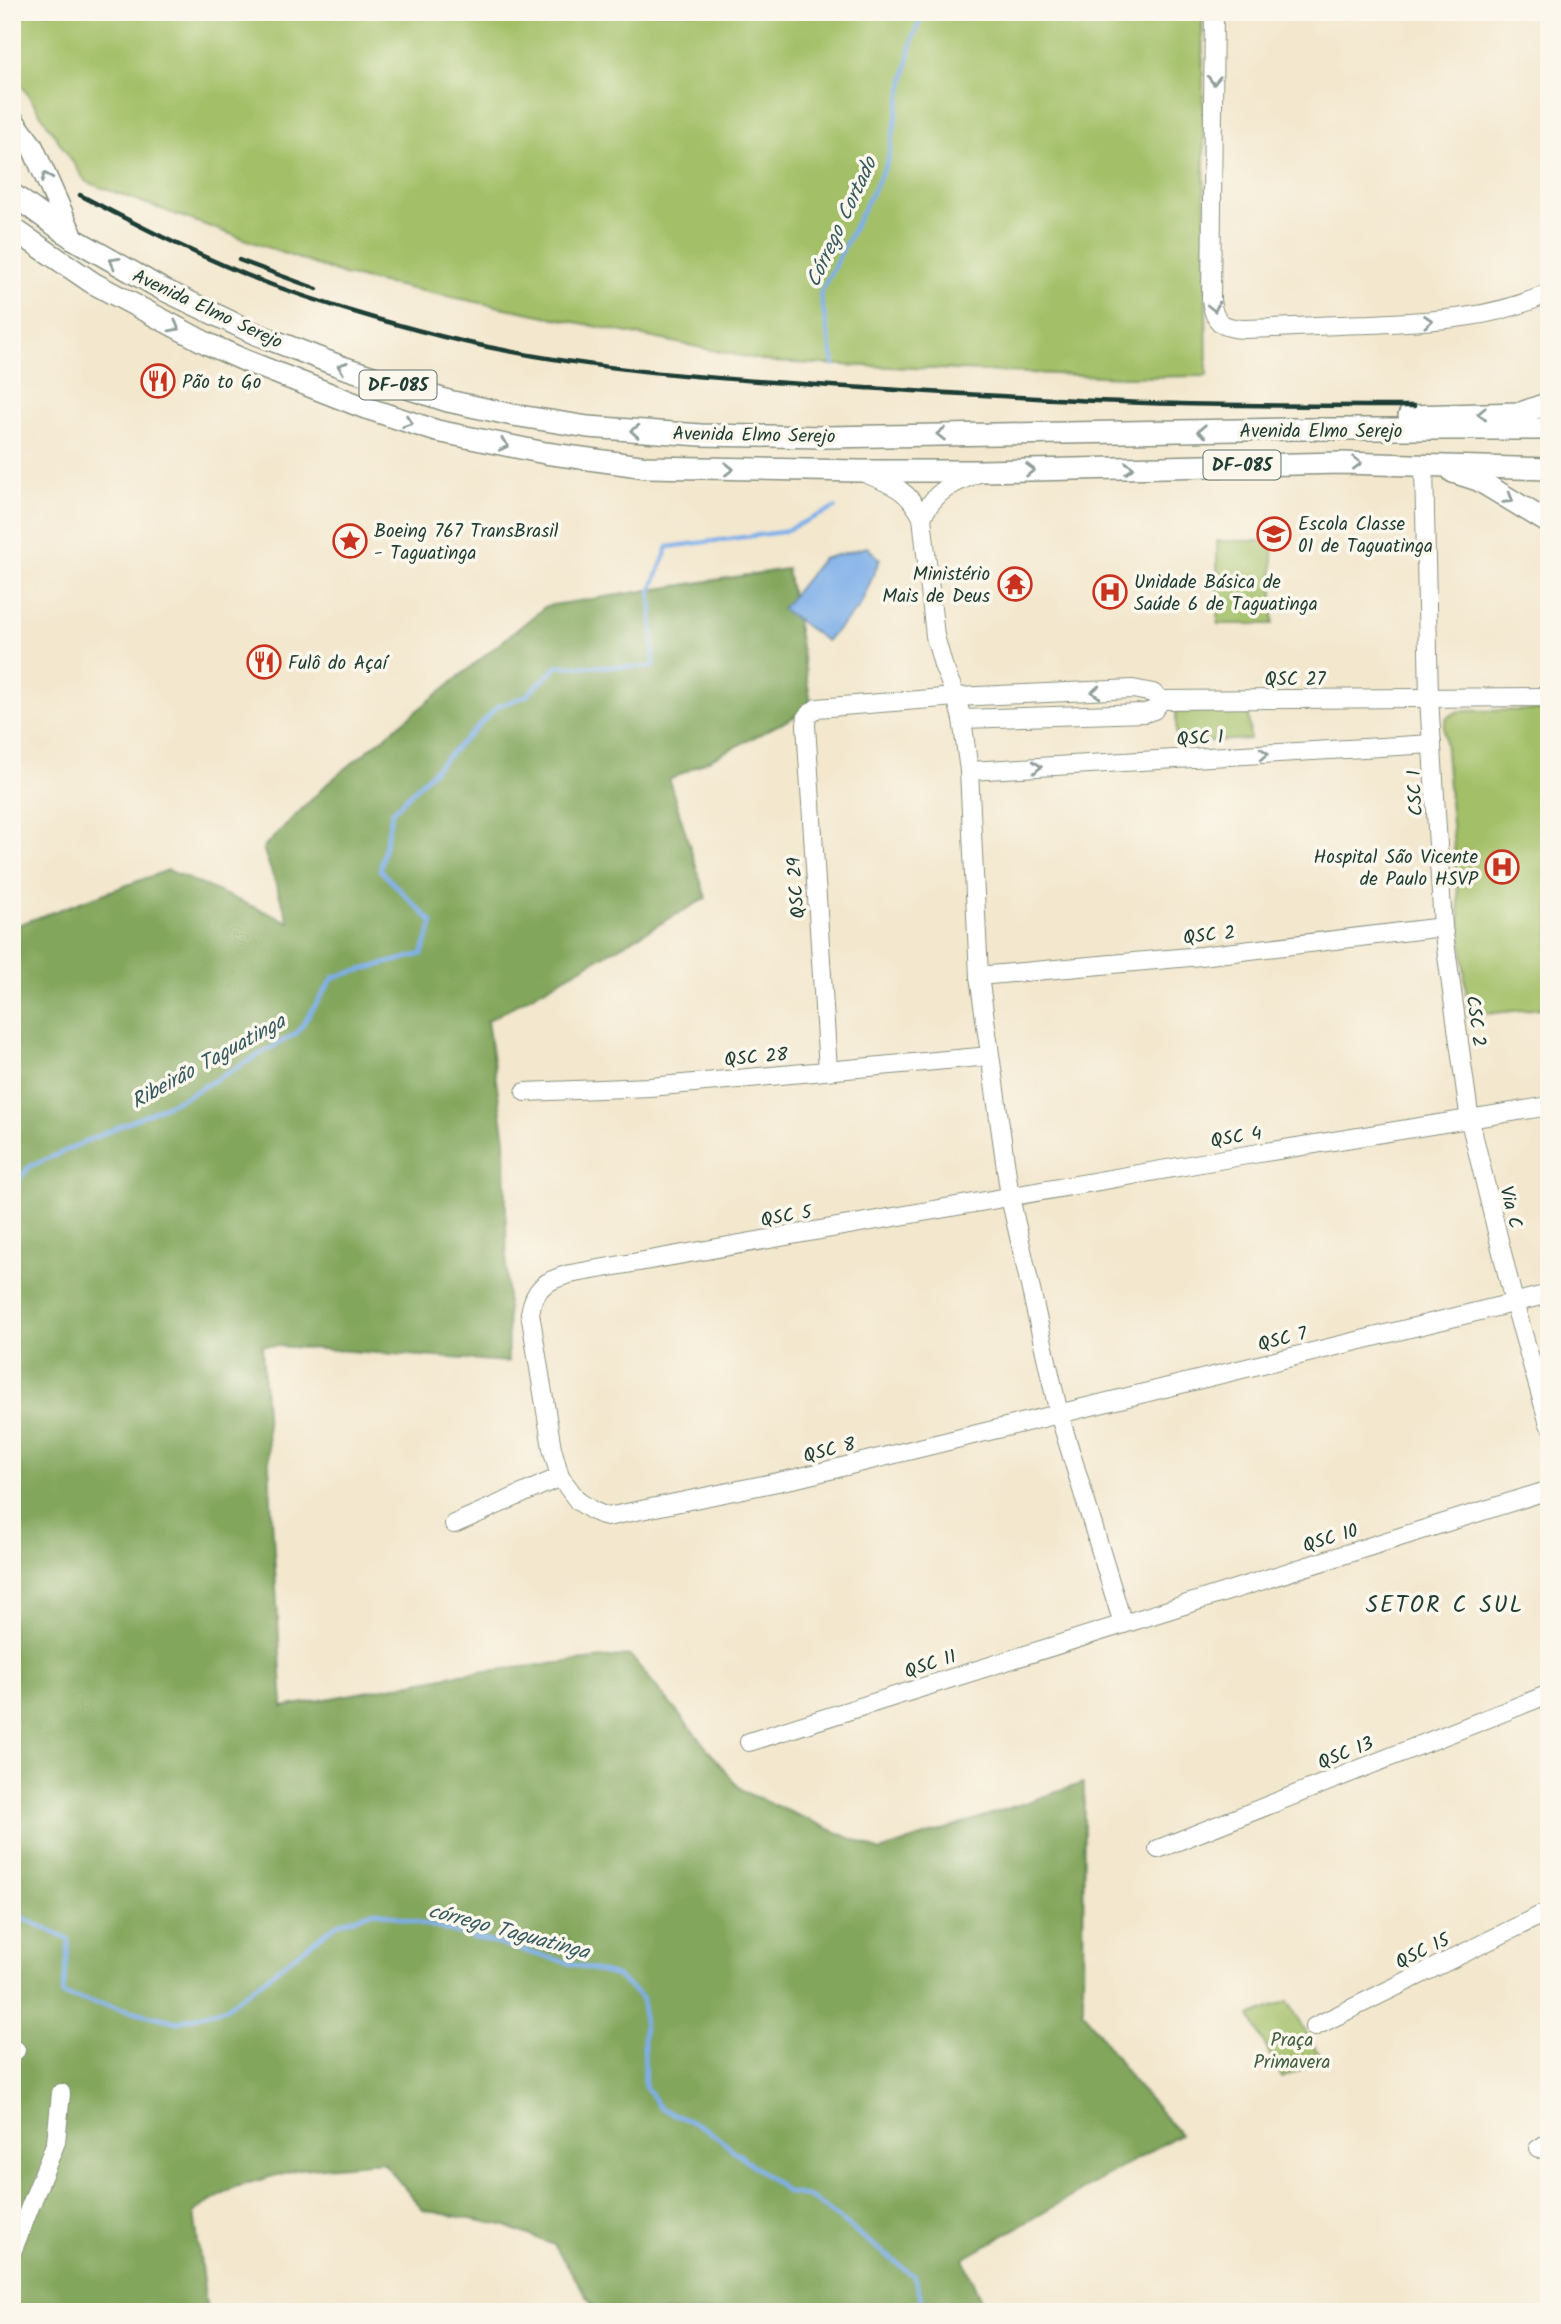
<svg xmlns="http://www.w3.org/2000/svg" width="1561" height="2324" viewBox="0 0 1561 2324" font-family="Kalam,sans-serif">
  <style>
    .green { fill: #a3c067; stroke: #617e4e; stroke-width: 2 }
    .forest { fill: #82a65c; stroke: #507248; stroke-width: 2 }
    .water { fill: #7eafe9; stroke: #4e768e; stroke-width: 2 }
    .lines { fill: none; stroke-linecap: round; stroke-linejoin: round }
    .stream { stroke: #7eafe9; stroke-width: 4.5 }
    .minor-casing { stroke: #899280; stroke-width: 20 }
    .major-casing { stroke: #899280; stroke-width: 24 }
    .minor { stroke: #fff; stroke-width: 18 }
    .major { stroke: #fff; stroke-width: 21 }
    .rail { stroke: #1f3d34; stroke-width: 4.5 }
    .oneway { stroke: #8f9e9a }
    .labels { text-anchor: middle; stroke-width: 7; stroke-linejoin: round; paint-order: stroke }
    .shield { fill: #fbf7ec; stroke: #61756b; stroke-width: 2 }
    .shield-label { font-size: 18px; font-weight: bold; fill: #1f3d34 }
    .street-label { font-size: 19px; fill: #1f3d34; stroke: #fbf7ec }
    .poi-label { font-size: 19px; fill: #1f3d34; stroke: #fbf7ec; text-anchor: start }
    .park-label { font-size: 19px; fill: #405e41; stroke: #fbf7ec }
    .water-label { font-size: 21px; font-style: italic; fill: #375a61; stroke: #fbf7ec }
    .quarter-label { font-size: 23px; letter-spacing: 2px; fill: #1f3d34; stroke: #fbf7ec }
  </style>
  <rect width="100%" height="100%" fill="#fbf7ec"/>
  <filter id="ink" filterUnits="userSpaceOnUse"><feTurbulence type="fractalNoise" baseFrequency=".0143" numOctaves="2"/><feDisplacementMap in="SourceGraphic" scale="14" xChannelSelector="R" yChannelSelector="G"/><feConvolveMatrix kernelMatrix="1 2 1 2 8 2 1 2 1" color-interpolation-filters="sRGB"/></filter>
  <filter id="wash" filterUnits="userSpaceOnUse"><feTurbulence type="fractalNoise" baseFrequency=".00686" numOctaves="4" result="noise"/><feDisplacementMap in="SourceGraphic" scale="28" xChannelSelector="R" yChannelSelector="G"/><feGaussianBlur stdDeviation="1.57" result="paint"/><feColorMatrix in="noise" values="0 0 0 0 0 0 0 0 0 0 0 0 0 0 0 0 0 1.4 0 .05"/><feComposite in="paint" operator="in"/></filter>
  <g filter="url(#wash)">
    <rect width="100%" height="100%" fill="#f3e7cd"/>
    <g class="green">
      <polygon points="12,12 1202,12 1207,376 1124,377 771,362 344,275 86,182 12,71"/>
      <polygon points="1217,541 1273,541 1273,624 1218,624"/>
      <polygon points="1248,708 1250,739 1176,743 1176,711"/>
      <polygon points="1549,710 1549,1007 1468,1016 1444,727 1447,717 1459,711"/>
      <polygon points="1288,2001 1322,2060 1282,2078 1250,2016"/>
    </g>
    <polygon class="forest" points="787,569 812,708 669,780 706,898 487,1021 505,1139 508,1362 262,1345 283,1707 460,1674 630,1655 742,1791 880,1851 1084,1783 1083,2011 1133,2081 1180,2134 963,2259 986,2312 597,2312 554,2245 503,2225 423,2210 383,2162 298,2169 235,2187 194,2212 207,2312 12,2312 12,927 168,870 289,922 263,848 329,782 546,606"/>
    <polygon class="water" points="867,547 880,559 859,608 826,641 782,609 822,559"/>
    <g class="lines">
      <g class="stream">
        <polyline points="834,365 820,294 887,163 913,37 924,12"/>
        <polyline points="12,1189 29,1167 187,1096 297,1033 334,977 422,954 433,923 380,870 392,812 498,706 526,696 558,666 654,667 651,591 668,547 782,532 835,508"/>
        <polyline points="12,1899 22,1917 69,1940 63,1995 178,2022 226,2008 337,1924 375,1911 617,1976 643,1999 645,2086 660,2108 705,2128 787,2192 812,2198 914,2276 926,2312"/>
      </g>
    </g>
  </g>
  <g filter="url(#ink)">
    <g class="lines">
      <defs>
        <g id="minor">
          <path d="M1214,12L1211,300C1214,322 1221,328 1244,329C1286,328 1327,325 1369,324C1432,321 1490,320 1549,293"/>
          <polyline points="1424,465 1429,698 1443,927 1470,1121 1514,1302 1549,1424"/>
          <path d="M862,472C891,484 907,488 922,517L935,636L943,665L956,697L962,719L969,771L979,976L1010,1197L1059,1414L1123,1624"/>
          <path d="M922,517C937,488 953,484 981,472"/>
          <polyline points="962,719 1145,713 1154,710 1161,700"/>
          <polyline points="969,771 1432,744"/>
          <polyline points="979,976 1201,956 1443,927"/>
          <polyline points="828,1070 806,725 807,716 817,708 956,697 1133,689 1153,693 1161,700 1549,697"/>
          <polyline points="525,1092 650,1087 990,1056"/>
          <path d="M1549,1106L1241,1156L570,1274C546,1280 534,1288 530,1313L552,1448L560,1477L578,1501L593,1511L607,1517L797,1478L1549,1294"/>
          <polyline points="454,1524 560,1477"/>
          <polyline points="749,1742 1549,1490"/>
          <polyline points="1158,1849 1549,1694"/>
          <polyline points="1314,2027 1549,1911"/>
          <polyline points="12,2053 16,2050"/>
          <polyline points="1538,2149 1549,2142"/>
          <polyline points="12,2252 56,2142 61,2093"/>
        </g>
        <g id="major">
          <polyline points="12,119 32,146 73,238"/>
          <polyline points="12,194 74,239 160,288 256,334 342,367 448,401 513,415 588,427 701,435 826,437 1295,429 1549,429"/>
          <polyline points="12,228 93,283 208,344 246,361 363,407 437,431 545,453 647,467 859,471 981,471 1342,463 1549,469"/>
          <polyline points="1409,416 1521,413 1549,403"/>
          <polyline points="1453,472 1478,480 1549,523"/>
        </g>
      </defs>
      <use href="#minor" class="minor-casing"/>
      <use href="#major" class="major-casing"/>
      <use href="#minor" class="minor"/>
      <use href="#major" class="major"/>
      <g class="rail">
        <path d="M80,195C143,228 206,260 272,285C319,302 368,317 417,330C563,370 714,379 865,388C959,394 1052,400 1146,403C1235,406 1324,406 1414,406"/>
        <polyline points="239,260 317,289"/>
      </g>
    </g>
    <defs><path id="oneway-chevron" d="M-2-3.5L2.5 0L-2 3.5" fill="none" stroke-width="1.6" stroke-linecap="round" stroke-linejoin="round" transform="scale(1.75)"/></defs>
    <g class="oneway">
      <use href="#oneway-chevron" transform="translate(1214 80) rotate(91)"/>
      <use href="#oneway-chevron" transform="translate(46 177) rotate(-114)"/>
      <use href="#oneway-chevron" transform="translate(114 262) rotate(-151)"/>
      <use href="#oneway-chevron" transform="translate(1214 307) rotate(77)"/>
      <use href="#oneway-chevron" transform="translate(1428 321) rotate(-3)"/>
      <use href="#oneway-chevron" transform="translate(175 327) rotate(28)"/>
      <use href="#oneway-chevron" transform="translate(342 367) rotate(-161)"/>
      <use href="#oneway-chevron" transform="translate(1482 414) rotate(178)"/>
      <use href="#oneway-chevron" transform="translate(408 422) rotate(18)"/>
      <use href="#oneway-chevron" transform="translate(635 431) rotate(-176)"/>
      <use href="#oneway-chevron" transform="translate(1202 431) rotate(179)"/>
      <use href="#oneway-chevron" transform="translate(941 434) rotate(180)"/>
      <use href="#oneway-chevron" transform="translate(504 445) rotate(12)"/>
      <use href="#oneway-chevron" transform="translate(1357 463) rotate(1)"/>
      <use href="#oneway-chevron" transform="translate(1129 468) rotate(-1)"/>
      <use href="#oneway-chevron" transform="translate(729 469) rotate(1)"/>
      <use href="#oneway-chevron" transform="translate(1030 470) rotate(-1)"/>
      <use href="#oneway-chevron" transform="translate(1509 499) rotate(31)"/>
      <use href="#oneway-chevron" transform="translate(1096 692) rotate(176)"/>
      <use href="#oneway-chevron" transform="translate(1264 754) rotate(-3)"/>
      <use href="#oneway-chevron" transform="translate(1037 767) rotate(-3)"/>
    </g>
  </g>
  <defs>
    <symbol id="restaurant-ring" viewBox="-11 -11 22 22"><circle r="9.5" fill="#fbf7ec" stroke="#c8321e" stroke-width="1.5"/><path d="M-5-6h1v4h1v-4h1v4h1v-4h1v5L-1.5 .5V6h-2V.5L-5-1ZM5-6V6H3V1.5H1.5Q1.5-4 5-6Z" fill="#c8321e"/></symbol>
    <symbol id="school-ring" viewBox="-11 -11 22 22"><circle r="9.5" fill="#fbf7ec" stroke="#c8321e" stroke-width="1.5"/><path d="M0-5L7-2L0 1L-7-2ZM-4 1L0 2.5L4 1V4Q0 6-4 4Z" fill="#c8321e"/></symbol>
    <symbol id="sight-ring" viewBox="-11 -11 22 22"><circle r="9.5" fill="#fbf7ec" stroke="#c8321e" stroke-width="1.5"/><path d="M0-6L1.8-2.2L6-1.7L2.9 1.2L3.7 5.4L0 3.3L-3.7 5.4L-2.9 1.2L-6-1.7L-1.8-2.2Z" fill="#c8321e"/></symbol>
    <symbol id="temple-ring" viewBox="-11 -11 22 22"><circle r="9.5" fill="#fbf7ec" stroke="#c8321e" stroke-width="1.5"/><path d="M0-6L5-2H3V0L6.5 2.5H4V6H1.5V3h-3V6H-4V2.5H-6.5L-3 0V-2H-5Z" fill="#c8321e"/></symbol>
    <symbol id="hospital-ring" viewBox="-11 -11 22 22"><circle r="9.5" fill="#fbf7ec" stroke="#c8321e" stroke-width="1.5"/><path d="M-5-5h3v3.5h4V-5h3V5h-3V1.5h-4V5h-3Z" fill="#c8321e"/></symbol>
  </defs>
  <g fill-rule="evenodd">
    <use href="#restaurant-ring" x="139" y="362" width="38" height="38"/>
    <use href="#school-ring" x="1255" y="515" width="38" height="38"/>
    <use href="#sight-ring" x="331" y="522" width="38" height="38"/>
    <use href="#temple-ring" x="996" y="565" width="38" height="38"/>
    <use href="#hospital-ring" x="1091" y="573" width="38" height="38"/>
    <use href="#restaurant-ring" x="245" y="643" width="38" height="38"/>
    <use href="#hospital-ring" x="1483" y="848" width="38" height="38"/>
  </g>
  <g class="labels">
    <g class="shield">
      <rect x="359.5" y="370.5" width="77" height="29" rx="5"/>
      <rect x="1203.5" y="450.5" width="77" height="29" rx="5"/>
    </g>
    <g class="shield-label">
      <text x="398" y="391">DF-085</text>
      <text x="1242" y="471">DF-085</text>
    </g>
    <g class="street-label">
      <text transform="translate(208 308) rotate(25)" y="7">Avenida Elmo Serejo</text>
      <text x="1321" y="437">Avenida Elmo Serejo</text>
      <text transform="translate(754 434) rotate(1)" y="7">Avenida Elmo Serejo</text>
      <text x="1295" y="685">QSC 27</text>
      <text transform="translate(1200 737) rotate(-3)" y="7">QSC 1</text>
      <text transform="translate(1414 793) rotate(-93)" y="7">CSC 1</text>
      <text transform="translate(795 888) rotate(-94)" y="7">QSC 29</text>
      <text transform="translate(1209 934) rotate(-6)" y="7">QSC 2</text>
      <text transform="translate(1477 1021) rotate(82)" y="7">CSC 2</text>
      <text transform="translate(756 1056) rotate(-5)" y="7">QSC 28</text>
      <text transform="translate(1236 1136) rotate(-9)" y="7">QSC 4</text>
      <text transform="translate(1512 1207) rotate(76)" y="7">Via C</text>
      <text transform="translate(786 1215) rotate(-10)" y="7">QSC 5</text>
      <text transform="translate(1282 1338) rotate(-14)" y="7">QSC 7</text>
      <text transform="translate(829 1449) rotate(-14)" y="7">QSC 8</text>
      <text transform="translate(1330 1537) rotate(-17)" y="7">QSC 10</text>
      <text transform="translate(930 1663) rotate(-18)" y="7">QSC 11</text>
      <text transform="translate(1345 1752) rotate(-22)" y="7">QSC 13</text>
      <text transform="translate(1422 1950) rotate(-26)" y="7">QSC 15</text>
    </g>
    <g class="poi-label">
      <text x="182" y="388">Pão to Go</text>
      <text x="1298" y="530">Escola Classe<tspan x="1298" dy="22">01 de Taguatinga</tspan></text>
      <text x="374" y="537">Boeing 767 TransBrasil<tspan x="374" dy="22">- Taguatinga</tspan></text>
      <text x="990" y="580" text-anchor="end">Ministério<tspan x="990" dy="22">Mais de Deus</tspan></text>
      <text x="1134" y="588">Unidade Básica de<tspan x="1134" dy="22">Saúde 6 de Taguatinga</tspan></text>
      <text x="288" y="669">Fulô do Açaí</text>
      <text x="1478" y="863" text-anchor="end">Hospital São Vicente<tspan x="1478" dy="22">de Paulo HSVP</tspan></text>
    </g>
    <g class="park-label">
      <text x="1292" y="2046">Praça<tspan x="1292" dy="22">Primavera</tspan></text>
    </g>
    <g class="water-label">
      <text transform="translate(841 222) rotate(-65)" y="7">Córrego Cortado</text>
      <text transform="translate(208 1061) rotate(-29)" y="7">Ribeirão Taguatinga</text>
      <text transform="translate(509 1931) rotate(15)" y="7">córrego Taguatinga</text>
    </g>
    <g class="quarter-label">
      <text x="1445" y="1612">SETOR C SUL</text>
    </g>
  </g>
  <rect width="1561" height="2324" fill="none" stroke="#fbf7ec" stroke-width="42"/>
</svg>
